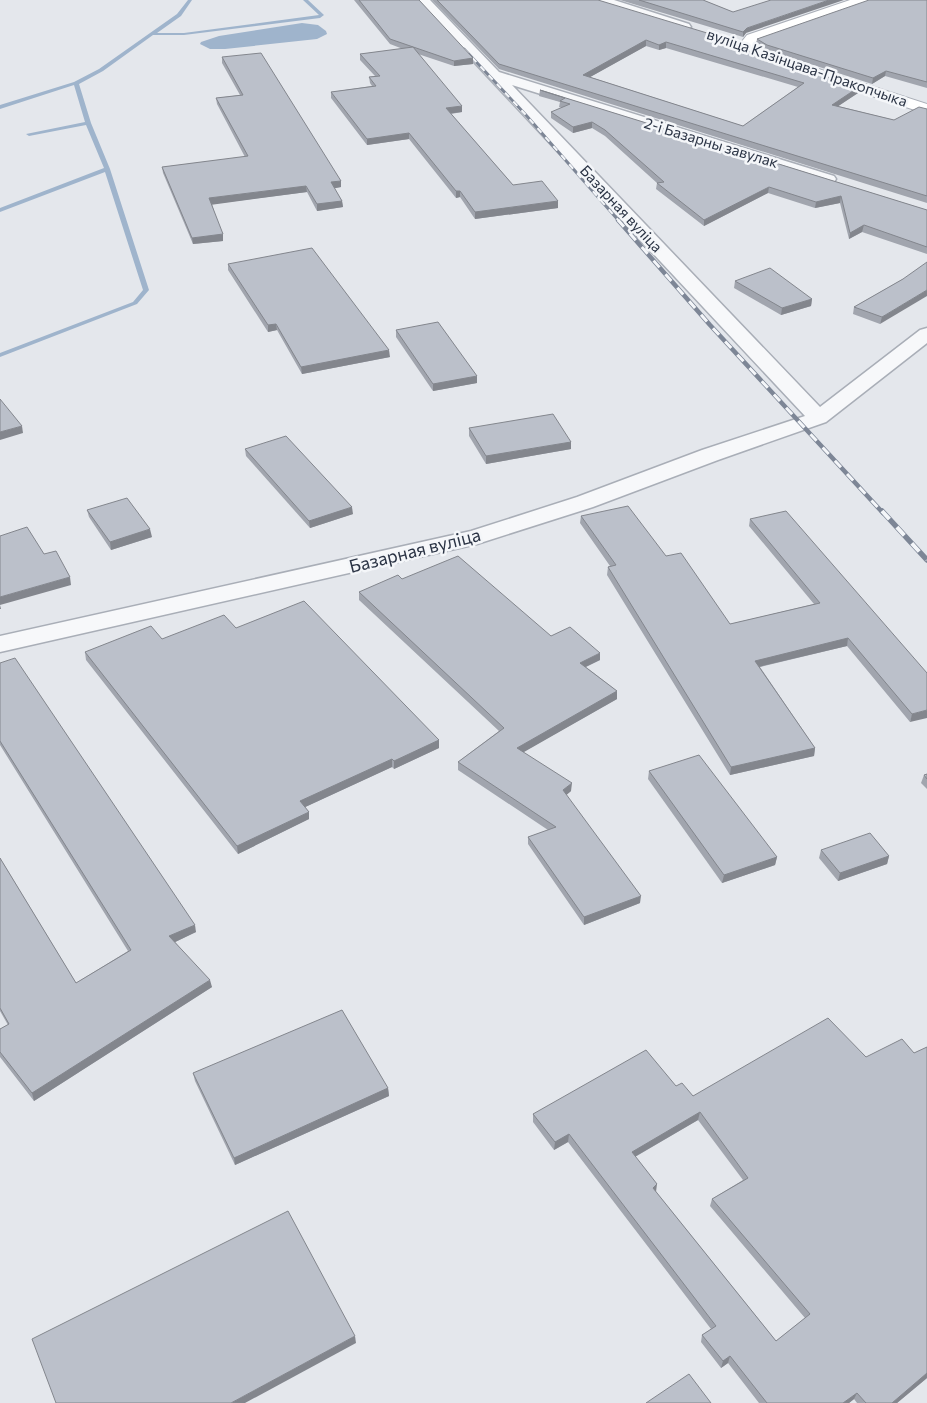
<svg xmlns="http://www.w3.org/2000/svg" width="927" height="1403" viewBox="0 0 927 1403" font-family="Commissioner,sans-serif">
  <style>
    .water { fill: #9fb4cc }
    .lines { fill: none; stroke-linecap: round; stroke-linejoin: round }
    .stream { fill: #9fb4cc; fill-rule: evenodd }
    .street-casing { stroke: #a9aeb7; stroke-width: 3 }
    .secondary-casing { stroke: #a9aeb7; stroke-width: 2 }
    .street { fill: #f7f8fa; fill-rule: evenodd }
    .secondary { fill: #fff; fill-rule: evenodd }
    .rail-far2-casing { stroke: #7d8696; stroke-width: 3 }
    .rail-far1-casing { stroke: #7d8696; stroke-width: 4.5 }
    .rail-casing { stroke: #7d8696; stroke-width: 5.5 }
    .rail-far2 { stroke: #f4f6f9; stroke-width: 2; stroke-dasharray: 6; stroke-linecap: butt }
    .rail-far1 { stroke: #f4f6f9; stroke-width: 3; stroke-dasharray: 9; stroke-linecap: butt }
    .rail { stroke: #f4f6f9; stroke-width: 4; stroke-dasharray: 11; stroke-linecap: butt }
    .wall { fill: #a1a5ae; fill-rule: evenodd }
    .shaded-wall { fill: #83868d }
    .building { fill: #bbc0ca; stroke: #83868d; fill-rule: evenodd }
    .labels { text-anchor: middle; stroke-width: 5; stroke-linejoin: round; paint-order: stroke }
    .far-street-label { font-size: 15px; fill: #2b3445; stroke: #f4f6f9 }
    .street-label { font-size: 18px; fill: #2b3445; stroke: #f4f6f9 }
  </style>
  <rect width="100%" height="100%" fill="#e4e7ec"/>
  <polygon class="water" points="302,23 318,25 326,31 327,34 317,39 225,49 210,49 200,44 201,42 219,36"/>
  <g class="lines">
    <polygon class="stream" points="188,0 192,0 181,16 157,33 184,33 319,15 303,0 308,0 324,15 320,18 184,35 153,35 103,71 79,84 91,123 110,169 149,290 137,304 0,357 0,353 133,302 143,290 105,172 0,212 0,208 104,168 86,125 29,136 26,134 85,122 74,85 0,109 0,105 74,82 99,69 177,14"/>
    <defs>
      <g id="street">
        <polygon points="416,0 430,0 499,72 834,176 836,179 834,182 822,182 512,85 820,407 920,330 927,328 927,343 826,422 718,460 593,507 477,544 0,652 0,636 471,531 577,497 702,450 805,416"/>
        <polygon points="594,0 614,0 689,24 691,27 684,31 679,30 596,3"/>
      </g>
      <polygon id="secondary" points="850,0 871,0 869,3 757,41 753,45 766,52 927,104 927,114 756,58 744,53 739,45 747,35"/>
    </defs>
    <use href="#street" class="street-casing"/>
    <use href="#secondary" class="secondary-casing"/>
    <use href="#street" class="street"/>
    <use href="#secondary" class="secondary"/>
    <defs>
      <polyline id="rail-far2" points="464,49 525,114 619,221"/>
      <polyline id="rail-far1" points="618,220 710,325 883,513"/>
      <polyline id="rail" points="882,511 927,560"/>
    </defs>
    <use href="#rail-far2" class="rail-far2-casing"/>
    <use href="#rail-far1" class="rail-far1-casing"/>
    <use href="#rail" class="rail-casing"/>
    <use href="#rail-far2" class="rail-far2"/>
    <use href="#rail-far1" class="rail-far1"/>
    <use href="#rail" class="rail"/>
  </g>
  <g class="wall">
    <polygon points="354,0 419,0 473,64 454,66 418,54 462,112 451,114 513,185 558,201 558,208 475,219 460,197 456,198 409,139 367,145 331,98 331,92 372,86 370,83 369,77 375,76 360,60 360,54 403,49 390,44"/>
    <path d="M432,0H598L744,49L858,93L838,106L894,120L927,109V203L499,69ZM646,46L659,50L666,48L798,87L743,126L590,77Z"/>
    <polygon points="620,0 703,0 733,12 746,33 743,37"/>
    <polygon points="927,0 927,88 885,76 872,84 767,50 756,45 757,39"/>
    <polygon points="222,57 341,181 341,187 334,188 342,201 343,207 317,211 307,192 212,204 223,241 193,244 163,173 162,167 245,157 217,104 216,98 240,95 222,63"/>
    <polygon points="540,90 927,210 927,254 862,232 849,239 840,203 815,208 768,193 704,226 656,189 657,183 605,136 592,128 573,133 551,118 551,112 562,108 559,107 560,102 539,96"/>
    <polygon points="228,264 390,357 302,374 277,330 268,332 228,270"/>
    <polygon points="903,279 880,324 853,314 854,307"/>
    <polygon points="735,281 812,299 811,306 781,315 734,288"/>
    <polygon points="396,330 477,383 433,391 396,337"/>
    <polygon points="469,428 571,442 571,449 486,464 469,436"/>
    <polygon points="245,449 353,514 310,528 246,456"/>
    <polygon points="87,510 152,537 111,550 89,517"/>
    <polygon points="581,516 666,556 730,624 814,604 749,526 750,519 927,673 910,722 847,646 760,667 815,748 814,756 730,775 607,575 608,567 610,566 580,523"/>
    <polygon points="402,579 551,636 600,660 586,667 617,691 617,699 523,752 571,791 566,795 640,903 584,925 528,844 528,837 548,830 458,770 458,762 499,731 359,600 359,592"/>
    <polygon points="236,628 439,740 439,748 394,769 392,767 305,807 309,812 309,819 238,854 86,660 85,652 162,639"/>
    <polygon points="0,663 196,932 175,942 212,987 34,1101 0,1057 0,1029 8,1025 0,1011 0,858 76,983 128,951 0,745"/>
    <polygon points="649,771 777,857 775,865 722,883 648,779"/>
    <polygon points="927,774 927,789 921,783 924,775"/>
    <polygon points="821,850 889,856 887,864 838,881 819,858"/>
    <path d="M927,1047V1378L897,1403H857L854,1399L849,1403H759L728,1363L721,1368L701,1342L702,1335L711,1329L568,1142L554,1150L533,1122V1114L676,1086L693,1096L866,1057L914,1053ZM698,1120L743,1180L712,1199L710,1206L805,1318L776,1341L656,1192L635,1157Z"/>
    <polygon points="193,1073 388,1088 389,1096 235,1165 195,1081"/>
  </g>
  <g class="shaded-wall">
    <polygon points="829,0 844,0 746,33 743,37 743,32 747,28"/>
    <polygon points="646,40 646,46 583,81 583,75"/>
    <polygon points="666,42 666,48 659,50 659,45"/>
    <polygon points="473,58 473,64 454,66 454,61"/>
    <polygon points="886,71 885,76 872,84 873,78"/>
    <polygon points="859,87 858,93 831,111 832,105"/>
    <polygon points="462,106 462,112 446,114 446,108"/>
    <polygon points="592,122 592,128 573,133 573,127"/>
    <polygon points="409,133 409,139 367,145 367,139"/>
    <polygon points="341,181 341,187 331,189 331,182"/>
    <polygon points="306,186 307,192 210,205 209,198"/>
    <polygon points="769,187 768,193 704,226 704,220"/>
    <polygon points="456,191 460,191 460,197 456,198"/>
    <polygon points="841,196 840,203 815,208 816,202"/>
    <polygon points="342,201 343,207 317,211 317,204"/>
    <polygon points="558,201 558,208 475,219 475,212"/>
    <polygon points="864,225 862,232 849,239 850,233"/>
    <polygon points="223,234 223,241 193,244 192,238"/>
    <polygon points="927,290 927,296 880,324 882,317"/>
    <polygon points="812,299 811,306 781,315 782,308"/>
    <polygon points="276,324 277,330 268,332 268,325"/>
    <polygon points="389,350 390,357 302,374 301,367"/>
    <polygon points="477,376 477,383 433,391 433,384"/>
    <polygon points="22,426 23,433 0,440 0,432"/>
    <polygon points="571,442 571,449 486,464 486,456"/>
    <polygon points="352,507 353,514 310,528 309,521"/>
    <polygon points="150,529 152,537 111,550 110,542"/>
    <polygon points="70,577 71,585 0,605 1,609 0,609 0,597"/>
    <polygon points="848,638 847,646 754,668 755,661"/>
    <polygon points="600,653 600,660 579,670 580,663"/>
    <polygon points="617,691 617,699 517,756 517,748"/>
    <polygon points="927,710 927,718 910,722 912,714"/>
    <polygon points="439,740 439,748 394,769 394,761"/>
    <polygon points="815,748 814,756 730,775 731,767"/>
    <polygon points="392,759 392,767 301,809 300,801"/>
    <polygon points="572,783 571,791 563,798 563,790"/>
    <polygon points="309,812 309,819 238,854 237,846"/>
    <polygon points="889,856 887,864 838,881 840,873"/>
    <polygon points="777,857 775,865 722,883 724,875"/>
    <polygon points="641,896 640,903 584,925 584,917"/>
    <polygon points="195,925 196,932 171,944 169,936"/>
    <polygon points="210,980 212,987 34,1101 32,1093"/>
    <polygon points="388,1088 389,1096 235,1165 234,1158"/>
    <polygon points="700,1112 698,1120 631,1159 632,1152"/>
    <polygon points="569,1134 568,1142 554,1150 555,1142"/>
    <polygon points="657,1184 656,1192 651,1195 653,1188"/>
    <polygon points="355,1336 356,1343 245,1403 231,1403"/>
    <polygon points="730,1356 728,1363 721,1368 723,1361"/>
    <polygon points="927,1373 927,1378 897,1403 892,1403"/>
    <polygon points="857,1393 854,1399 849,1403 843,1403"/>
  </g>
  <g class="building">
    <polygon points="359,0 419,0 473,58 454,61 390,39"/>
    <path d="M437,0H598L740,43L744,49L756,54L859,87L832,105L894,120L919,107L927,109V196L499,64ZM646,40L659,45L666,42L804,83L743,126L583,75Z"/>
    <polygon points="639,0 703,0 733,12 771,0 829,0 747,28 743,32"/>
    <polygon points="869,0 927,0 927,82 886,71 873,78 767,45 757,39"/>
    <polygon points="413,47 462,106 446,108 513,185 542,181 558,201 475,212 460,191 456,191 409,133 367,139 331,92 376,86 369,77 380,76 360,54"/>
    <polygon points="261,53 341,181 331,182 342,201 317,204 306,186 209,198 223,234 192,238 162,167 248,156 216,98 243,95 222,57"/>
    <polygon points="540,90 927,210 927,247 864,225 850,233 841,196 816,202 769,187 704,220 657,183 664,182 605,130 592,122 573,127 551,112 570,104 560,101 565,98"/>
    <polygon points="312,248 389,350 301,367 276,324 268,325 228,264"/>
    <polygon points="927,262 927,290 882,317 854,307 903,279"/>
    <polygon points="770,268 812,299 782,308 735,281"/>
    <polygon points="438,322 477,376 433,384 396,330"/>
    <polygon points="0,399 22,426 0,432"/>
    <polygon points="553,414 571,442 486,456 469,428"/>
    <polygon points="286,436 352,507 309,521 245,449"/>
    <polygon points="127,498 150,529 110,542 87,510"/>
    <polygon points="628,506 666,556 681,553 730,624 820,603 750,519 786,511 927,673 927,710 912,714 848,638 755,661 815,748 731,767 608,567 616,565 581,516"/>
    <polygon points="27,527 44,554 56,551 70,577 0,597 0,536"/>
    <polygon points="458,556 551,636 570,627 600,653 580,663 617,691 517,748 572,783 563,790 641,896 584,917 528,837 556,827 458,762 504,728 359,592 398,575 402,579"/>
    <polygon points="304,601 439,740 394,761 392,759 300,801 309,812 237,846 85,652 151,626 162,639 224,615 236,628"/>
    <polygon points="15,658 195,925 169,936 210,980 32,1093 0,1052 0,1029 9,1024 0,1008 0,858 76,983 131,950 0,741 0,663"/>
    <polygon points="699,755 777,857 724,875 649,771"/>
    <polygon points="927,774 927,779 924,775"/>
    <polygon points="870,833 889,856 840,873 821,850"/>
    <polygon points="342,1010 388,1088 234,1158 193,1073"/>
    <path d="M828,1018L866,1057L902,1039L914,1053L927,1047V1373L892,1403H866L857,1393L843,1403H767L730,1356L723,1361L702,1335L716,1326L569,1134L555,1142L533,1114L646,1050L676,1086L682,1083L693,1096ZM700,1112L748,1178L712,1199L810,1314L776,1341L653,1188L657,1184L632,1152Z"/>
    <polygon points="288,1211 355,1336 231,1403 56,1403 32,1339"/>
    <polygon points="689,1374 711,1403 646,1403"/>
  </g>
  <g class="labels">
    <g class="far-street-label">
      <text transform="translate(807 68) rotate(19)" y="5">вуліца Казінцава-Пракопчыка</text>
      <text transform="translate(711 143) rotate(17)" y="5">2-і Базарны завулак</text>
      <text transform="translate(621 209) rotate(47)" y="5">Базарная вуліца</text>
    </g>
    <g class="street-label">
      <text transform="translate(415 551) rotate(-14)" y="6">Базарная вуліца</text>
    </g>
  </g>
</svg>
